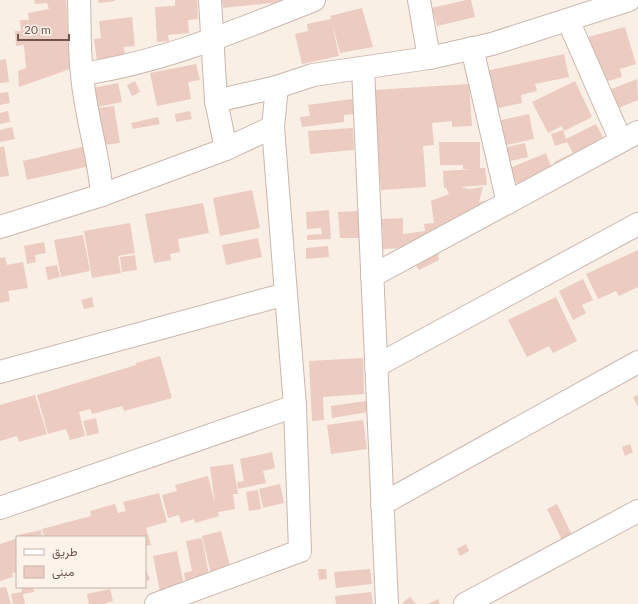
<svg xmlns="http://www.w3.org/2000/svg" width="638" height="604" viewBox="0 0 638 604" font-family="Lato,Vazirmatn,sans-serif">
  <style>
    .building { fill: #eccbc0 }
    .lines { fill: none; stroke-linecap: round; stroke-linejoin: round }
    .minor-casing { stroke: #cab6ad; stroke-width: 24 }
    .minor { stroke: #fff; stroke-width: 22 }
  </style>
  <rect width="100%" height="100%" fill="#faefe5"/>
  <g class="building">
    <polygon points="34,0 66,0 70,69 19,87 18,71 26,68 24,45 16,46 15,31 21,31 20,20 29,20 28,13 49,9 47,3 35,4"/>
    <polygon points="98,0 115,0 115,1 99,3"/>
    <polygon points="175,0 197,0 198,19 188,20 189,33 168,35 169,41 157,42 155,7 175,6"/>
    <polygon points="222,0 291,0 291,1 223,8"/>
    <polygon points="466,0 471,0 475,17 437,26 432,8"/>
    <polygon points="362,8 373,47 340,53 332,22 339,56 302,64 295,34 308,31 307,24 331,19 330,16"/>
    <polygon points="132,17 135,46 124,47 125,58 97,62 94,39 101,38 99,21"/>
    <polygon points="625,27 636,64 620,69 622,77 601,83 588,37"/>
    <polygon points="564,54 569,77 535,84 537,91 521,95 522,103 494,109 486,71"/>
    <polygon points="6,59 9,82 0,83 0,60"/>
    <polygon points="196,64 200,80 188,82 191,99 157,106 150,73"/>
    <polygon points="637,79 638,100 611,111 604,92"/>
    <polygon points="135,81 140,92 132,96 127,85"/>
    <polygon points="575,81 592,117 564,131 562,126 548,133 532,102"/>
    <polygon points="118,83 122,102 92,108 87,89"/>
    <polygon points="469,84 472,126 452,127 452,121 432,123 434,145 423,146 426,187 381,190 374,90"/>
    <polygon points="8,92 10,103 0,105 0,93"/>
    <polygon points="352,99 355,114 344,115 344,122 302,127 300,117 310,116 308,105"/>
    <polygon points="114,106 120,143 104,145 98,108"/>
    <polygon points="8,111 10,122 0,124 0,113"/>
    <polygon points="190,111 192,119 176,122 175,114"/>
    <polygon points="529,114 534,139 502,146 497,121"/>
    <polygon points="158,117 160,124 133,129 131,123"/>
    <polygon points="596,124 608,147 559,172 554,162 573,153 567,142 555,146 551,134 563,130 566,139"/>
    <polygon points="12,127 15,139 0,142 0,130"/>
    <polygon points="353,128 354,150 310,154 308,131"/>
    <polygon points="439,142 480,142 480,168 485,168 487,185 460,187 469,189 483,187 479,202 492,200 438,251 439,260 419,270 404,248 383,249 382,219 403,218 403,234 425,231 424,224 434,223 431,201 449,194 446,188 444,188 443,171 472,169 463,169 463,165 440,165"/>
    <polygon points="525,143 528,157 506,162 503,148"/>
    <polygon points="4,146 9,176 0,177 0,147"/>
    <polygon points="86,146 90,166 27,180 23,161"/>
    <polygon points="546,153 556,179 521,194 510,168"/>
    <polygon points="252,190 260,228 220,236 213,198"/>
    <polygon points="203,203 209,233 178,239 180,252 170,254 171,260 154,263 145,214"/>
    <polygon points="329,210 331,239 307,240 307,235 322,234 321,228 307,229 306,212"/>
    <polygon points="359,211 360,238 340,238 338,212"/>
    <polygon points="130,223 135,253 118,256 121,273 92,278 84,231"/>
    <polygon points="83,235 90,271 61,277 54,240"/>
    <polygon points="258,238 262,257 226,265 222,245"/>
    <polygon points="44,242 46,253 35,255 36,262 27,264 24,246"/>
    <polygon points="328,246 329,257 306,259 306,248"/>
    <polygon points="638,250 638,287 619,296 616,291 598,299 586,274"/>
    <polygon points="135,255 137,270 122,272 120,257"/>
    <polygon points="5,257 7,265 23,262 28,288 8,291 10,301 0,303 0,258"/>
    <polygon points="57,265 60,277 48,280 45,267"/>
    <polygon points="583,279 593,300 582,305 586,313 573,320 559,291"/>
    <polygon points="92,297 94,307 84,309 81,300"/>
    <polygon points="556,297 577,341 553,353 549,346 527,357 508,320"/>
    <polygon points="160,356 172,398 124,411 122,406 92,414 90,409 79,412 85,436 70,440 66,429 48,434 37,395 136,365 136,363"/>
    <polygon points="363,358 364,394 323,397 324,420 312,421 309,361"/>
    <polygon points="35,395 47,434 19,442 17,436 0,441 0,405"/>
    <polygon points="638,395 638,407 633,397"/>
    <polygon points="366,401 368,412 332,418 331,406"/>
    <polygon points="96,418 99,433 87,436 83,421"/>
    <polygon points="363,420 367,449 331,454 327,425"/>
    <polygon points="630,444 633,452 625,456 622,447"/>
    <polygon points="272,452 275,468 263,471 266,483 238,489 237,482 244,481 240,459"/>
    <polygon points="233,464 238,494 233,494 235,509 218,512 219,516 195,523 194,519 181,523 179,515 168,518 162,495 177,491 175,485 208,476 215,504 210,467"/>
    <polygon points="280,484 284,503 263,508 259,489"/>
    <polygon points="258,490 261,509 249,511 246,492"/>
    <polygon points="159,493 167,522 146,528 151,545 145,546 145,537 44,537 42,529 91,516 90,511 115,504 118,513 126,511 123,502"/>
    <polygon points="557,504 572,535 562,540 547,509"/>
    <polygon points="41,530 42,537 19,537 18,535"/>
    <polygon points="221,531 232,573 212,578 202,536"/>
    <polygon points="202,538 209,575 185,580 184,573 192,571 186,541"/>
    <polygon points="16,539 17,572 12,573 13,577 0,581 0,544"/>
    <polygon points="466,544 469,551 460,556 457,549"/>
    <polygon points="177,551 184,586 160,592 153,556"/>
    <polygon points="145,567 150,580 145,581"/>
    <polygon points="318,569 326,569 327,579 319,580"/>
    <polygon points="370,569 372,584 336,588 334,572"/>
    <polygon points="6,587 11,604 0,604 0,588"/>
    <polygon points="21,587 33,587 34,592 23,594 25,604 13,604 11,594 22,592"/>
    <polygon points="110,589 113,601 104,604 89,604 87,594"/>
    <polygon points="371,592 373,604 336,604 335,596"/>
    <polygon points="410,597 416,604 404,604 403,602"/>
    <polygon points="438,599 440,604 428,604"/>
  </g>
  <g class="lines">
    <defs>
      <g id="minor">
        <path d="M79,0C80,24 79,50 82,74C85,115 99,154 102,195"/>
        <polyline points="419,0 429,58"/>
        <polyline points="568,20 621,141"/>
        <polyline points="472,48 508,203"/>
        <polyline points="363,68 387,604"/>
        <path d="M82,74C163,62 238,30 314,0"/>
        <polyline points="216,101 277,87"/>
        <polyline points="226,149 273,127"/>
        <polyline points="0,227 102,195 226,149 216,101 210,0"/>
        <polyline points="372,276 638,132"/>
        <polyline points="286,294 273,127 277,87 313,75 429,58 492,44 629,0"/>
        <polyline points="376,366 638,224"/>
        <polyline points="0,372 286,294 295,406 0,508"/>
        <polyline points="382,504 638,362"/>
        <polyline points="156,604 300,551 295,406"/>
        <polyline points="465,604 638,511"/>
      </g>
    </defs>
    <use href="#minor" class="minor-casing"/>
    <use href="#minor" class="minor"/>
  </g>
  <rect x="16" y="536" width="130" height="52" fill="#fdf3eb" stroke="#c5b4ac"/>
  <rect x="24" y="549" width="20" height="6" fill="#ffffff" stroke="#c5b4ac"/>
  <text x="52" y="556" font-size="12" fill="#70554d">طريق</text>
  <rect x="24" y="566" width="20" height="12" fill="#eccbc0" stroke="#c5b4ac"/>
  <text x="52" y="576" font-size="12" fill="#70554d">مبنى</text>
  <path d="M18 34v6h51v-6" fill="none" stroke="#70554d" stroke-width="2"/>
  <text x="24" y="34" font-size="12" fill="#70554d" stroke="#fdf3eb" stroke-width="3" paint-order="stroke">20 m</text>
</svg>
